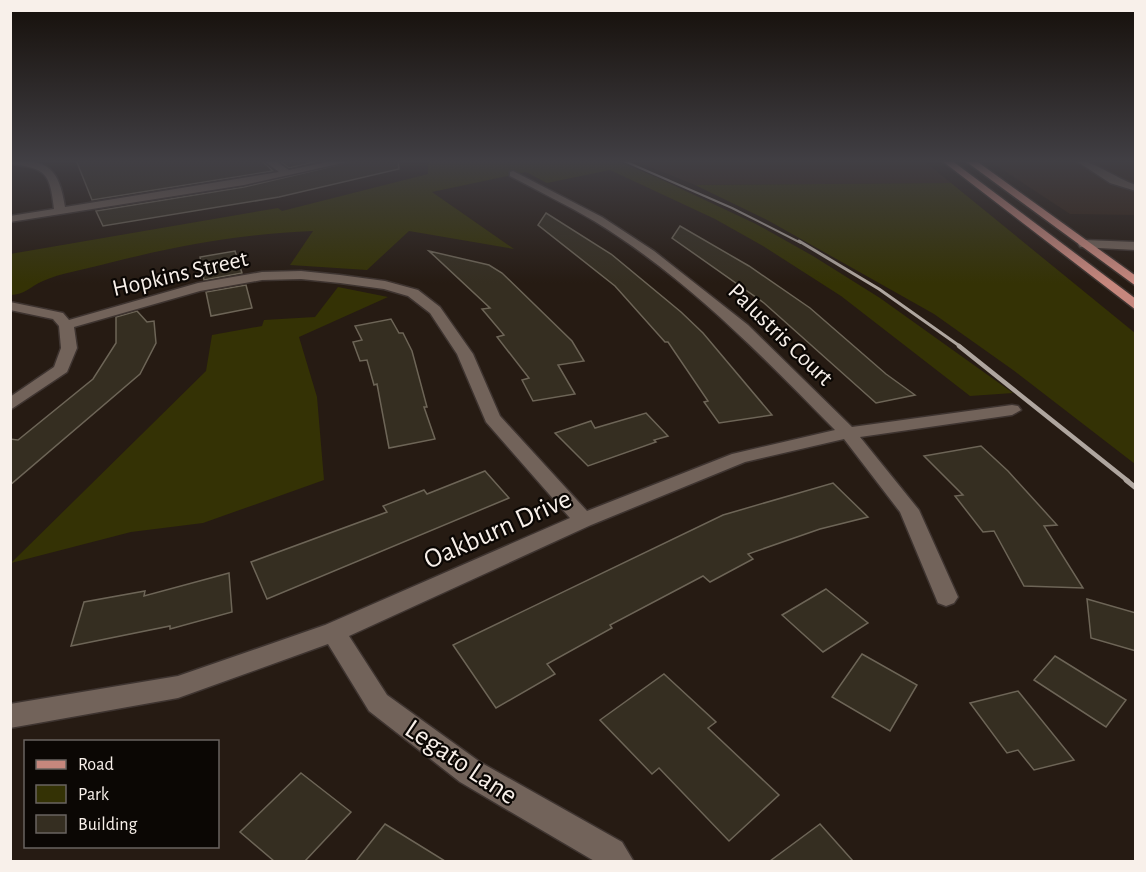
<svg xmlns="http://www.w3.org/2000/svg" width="1146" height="872" viewBox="0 0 1146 872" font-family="'Alegreya Sans',sans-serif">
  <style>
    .built { fill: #332216 }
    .green { fill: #343205 }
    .building { fill: #352e21; stroke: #6d6557; stroke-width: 1.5 }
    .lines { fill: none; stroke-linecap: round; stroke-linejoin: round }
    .minor-casing { stroke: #3e3430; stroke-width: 3 }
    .major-casing { stroke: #3e3430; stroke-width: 3 }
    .minor { fill: #72635a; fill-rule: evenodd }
    .major { fill: #c6877d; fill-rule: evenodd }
    .rail-far3 { stroke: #afa69f; stroke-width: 2 }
    .rail-far2 { stroke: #afa69f; stroke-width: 3 }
    .rail-far1 { stroke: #afa69f; stroke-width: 4.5 }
    .rail { stroke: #afa69f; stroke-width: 5 }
    .labels { text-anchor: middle; stroke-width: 4.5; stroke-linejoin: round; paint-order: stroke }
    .street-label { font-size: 24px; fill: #f8f0ea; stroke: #0b0704 }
    .near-street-label { font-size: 28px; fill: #f8f0ea; stroke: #0b0704 }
  </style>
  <rect width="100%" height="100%" fill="#261b13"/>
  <g class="built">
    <polygon points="633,160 923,160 951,183 695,185"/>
    <polygon points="988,160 1135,160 1135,215 1070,214"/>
  </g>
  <g class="green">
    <path d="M428,160H614L656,177L756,224L813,256L880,298L1013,393L970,396L841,296L763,246L715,219L610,170L547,183L526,172L432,192L514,249L409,231L367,270L290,265L313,231C240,234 171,247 101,265C82,270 61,273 43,281C31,286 24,295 11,295L10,254L278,208L282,211L428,174Z"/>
    <polygon points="951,183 1135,333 1135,464 1013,370 934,314 769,221 695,185"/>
    <polygon points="338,287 388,297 299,337 317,397 324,480 203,523 131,532 11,563 206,371 212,335 262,326 264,320 315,317"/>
  </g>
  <g class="building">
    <polygon points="76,160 261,160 273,171 92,200"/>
    <polygon points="279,160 323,160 289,168"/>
    <polygon points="358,160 398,160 399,169 279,197 103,226 96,211 244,187"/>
    <polygon points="546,213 611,254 681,312 703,333 772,415 719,423 704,402 708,401 668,342 665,342 615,286 538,225"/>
    <polygon points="680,226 749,266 810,308 886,374 915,395 876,403 764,303 672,238"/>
    <polygon points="235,251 242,273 204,280 200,257"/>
    <polygon points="429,251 489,265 502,273 572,341 584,361 558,365 575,394 533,401 522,380 529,378 497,337 504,335 482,309 490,308"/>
    <polygon points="246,285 252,308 211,316 206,292"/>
    <polygon points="137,311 147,322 154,321 156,343 140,374 10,485 10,439 18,440 93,379 116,343 116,317"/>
    <polygon points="391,319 399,333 403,333 412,351 427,407 424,407 435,439 389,448 377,384 374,385 367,360 360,361 353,342 362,340 355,326"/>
    <polygon points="646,413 668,436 654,440 656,442 588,466 555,433 591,421 595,428"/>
    <polygon points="981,446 1008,471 1057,525 1044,526 1083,588 1024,586 994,531 983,532 955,496 963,495 924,456"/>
    <polygon points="485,471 509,498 267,599 251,562 387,512 383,506 424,490 427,494"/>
    <polygon points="833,483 868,517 820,529 748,554 753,559 710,582 703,576 610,625 612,628 547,664 555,674 496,708 453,645 723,515"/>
    <polygon points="229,573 232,612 170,629 170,626 71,646 84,602 145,591 144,596"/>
    <polygon points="826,589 868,623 823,652 782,615"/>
    <polygon points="1087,599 1136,613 1136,651 1091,638"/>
    <polygon points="862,654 917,685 890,731 832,697"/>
    <polygon points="1055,656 1126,700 1106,727 1034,680"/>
    <polygon points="664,674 716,722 708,728 779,795 729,841 659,768 652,774 600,720"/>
    <polygon points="1018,691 1074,760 1034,770 1018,750 1007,753 970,703"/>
    <polygon points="301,773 351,812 305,861 274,861 240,832"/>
    <polygon points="385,824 445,861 356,861"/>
    <polygon points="820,824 853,861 770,861"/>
  </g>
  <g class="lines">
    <defs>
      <g id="minor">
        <path d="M10,160C49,160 59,169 65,207L279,172L263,160H274L289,170L336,160H356L244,185L10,222V216L54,209C50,173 46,168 10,164Z"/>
        <path d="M1075,160C1093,160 1115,178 1136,185V191L1110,183Z"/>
        <path d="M513,171L602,217L654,251L748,325L852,427L1012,405L1018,406L1021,410L1012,415L860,437L919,510L958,597L954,603L946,606L938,603L900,512L844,439L745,462L591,525L349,636L387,695L480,762L622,842L634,862H596L460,782L369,711L328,644L178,698L10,728V704L178,676L325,625L570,518L486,422L457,354L430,313L408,296L384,289L340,283L301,279L262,280L200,291L74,327L77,348L67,372L10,410V397L54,367L61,348L59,326L53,319L10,310V302L63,313L69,320L198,283L262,272L301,271L340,275L385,281L418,290L440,307L473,354L500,416L587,511L732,454L835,430C761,355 686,277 594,221C567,205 538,191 510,176V172Z"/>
        <polygon points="1084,240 1136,242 1136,250 1080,247 1078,244"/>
      </g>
      <g id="major">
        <polygon points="941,160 951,160 1136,299 1136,310"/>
        <polygon points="964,160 975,160 1136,276 1136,286"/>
      </g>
    </defs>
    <use href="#minor" class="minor-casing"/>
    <use href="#major" class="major-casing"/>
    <use href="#minor" class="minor"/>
    <use href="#major" class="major"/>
    <polyline class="rail-far3" points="622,160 732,208 801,243"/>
    <polyline class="rail-far2" points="799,241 879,289 961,347"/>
    <polyline class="rail-far1" points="959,346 1128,481"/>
    <polyline class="rail" points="1126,480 1136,488"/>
  </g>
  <linearGradient id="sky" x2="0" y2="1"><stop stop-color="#150f0a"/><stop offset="0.57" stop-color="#413f44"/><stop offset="1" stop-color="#413f44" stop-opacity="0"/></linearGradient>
  <rect width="1146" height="283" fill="url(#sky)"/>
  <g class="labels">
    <g class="street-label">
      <text transform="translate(180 273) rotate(-13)" y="8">Hopkins Street</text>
      <text transform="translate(781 334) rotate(44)" y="8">Palustris Court</text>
    </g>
    <g class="near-street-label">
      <text transform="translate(497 528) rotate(-24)" y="10">Oakburn Drive</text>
      <text transform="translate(462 761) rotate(34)" y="10">Legato Lane</text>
    </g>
  </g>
  <rect width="1146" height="872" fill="none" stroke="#f8f0ea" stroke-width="24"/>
  <rect x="24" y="740" width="195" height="108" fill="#0b0704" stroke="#6a6460" stroke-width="1.5"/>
  <rect x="36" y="760" width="30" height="9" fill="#c6877d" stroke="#6a6460" stroke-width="1.5"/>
  <text x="78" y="770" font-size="18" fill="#f8f0ea">Road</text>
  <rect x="36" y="785" width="30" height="18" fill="#343205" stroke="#6a6460" stroke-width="1.5"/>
  <text x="78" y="800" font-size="18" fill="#f8f0ea">Park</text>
  <rect x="36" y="815" width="30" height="18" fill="#352e21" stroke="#6a6460" stroke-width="1.5"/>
  <text x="78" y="830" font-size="18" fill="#f8f0ea">Building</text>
</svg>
